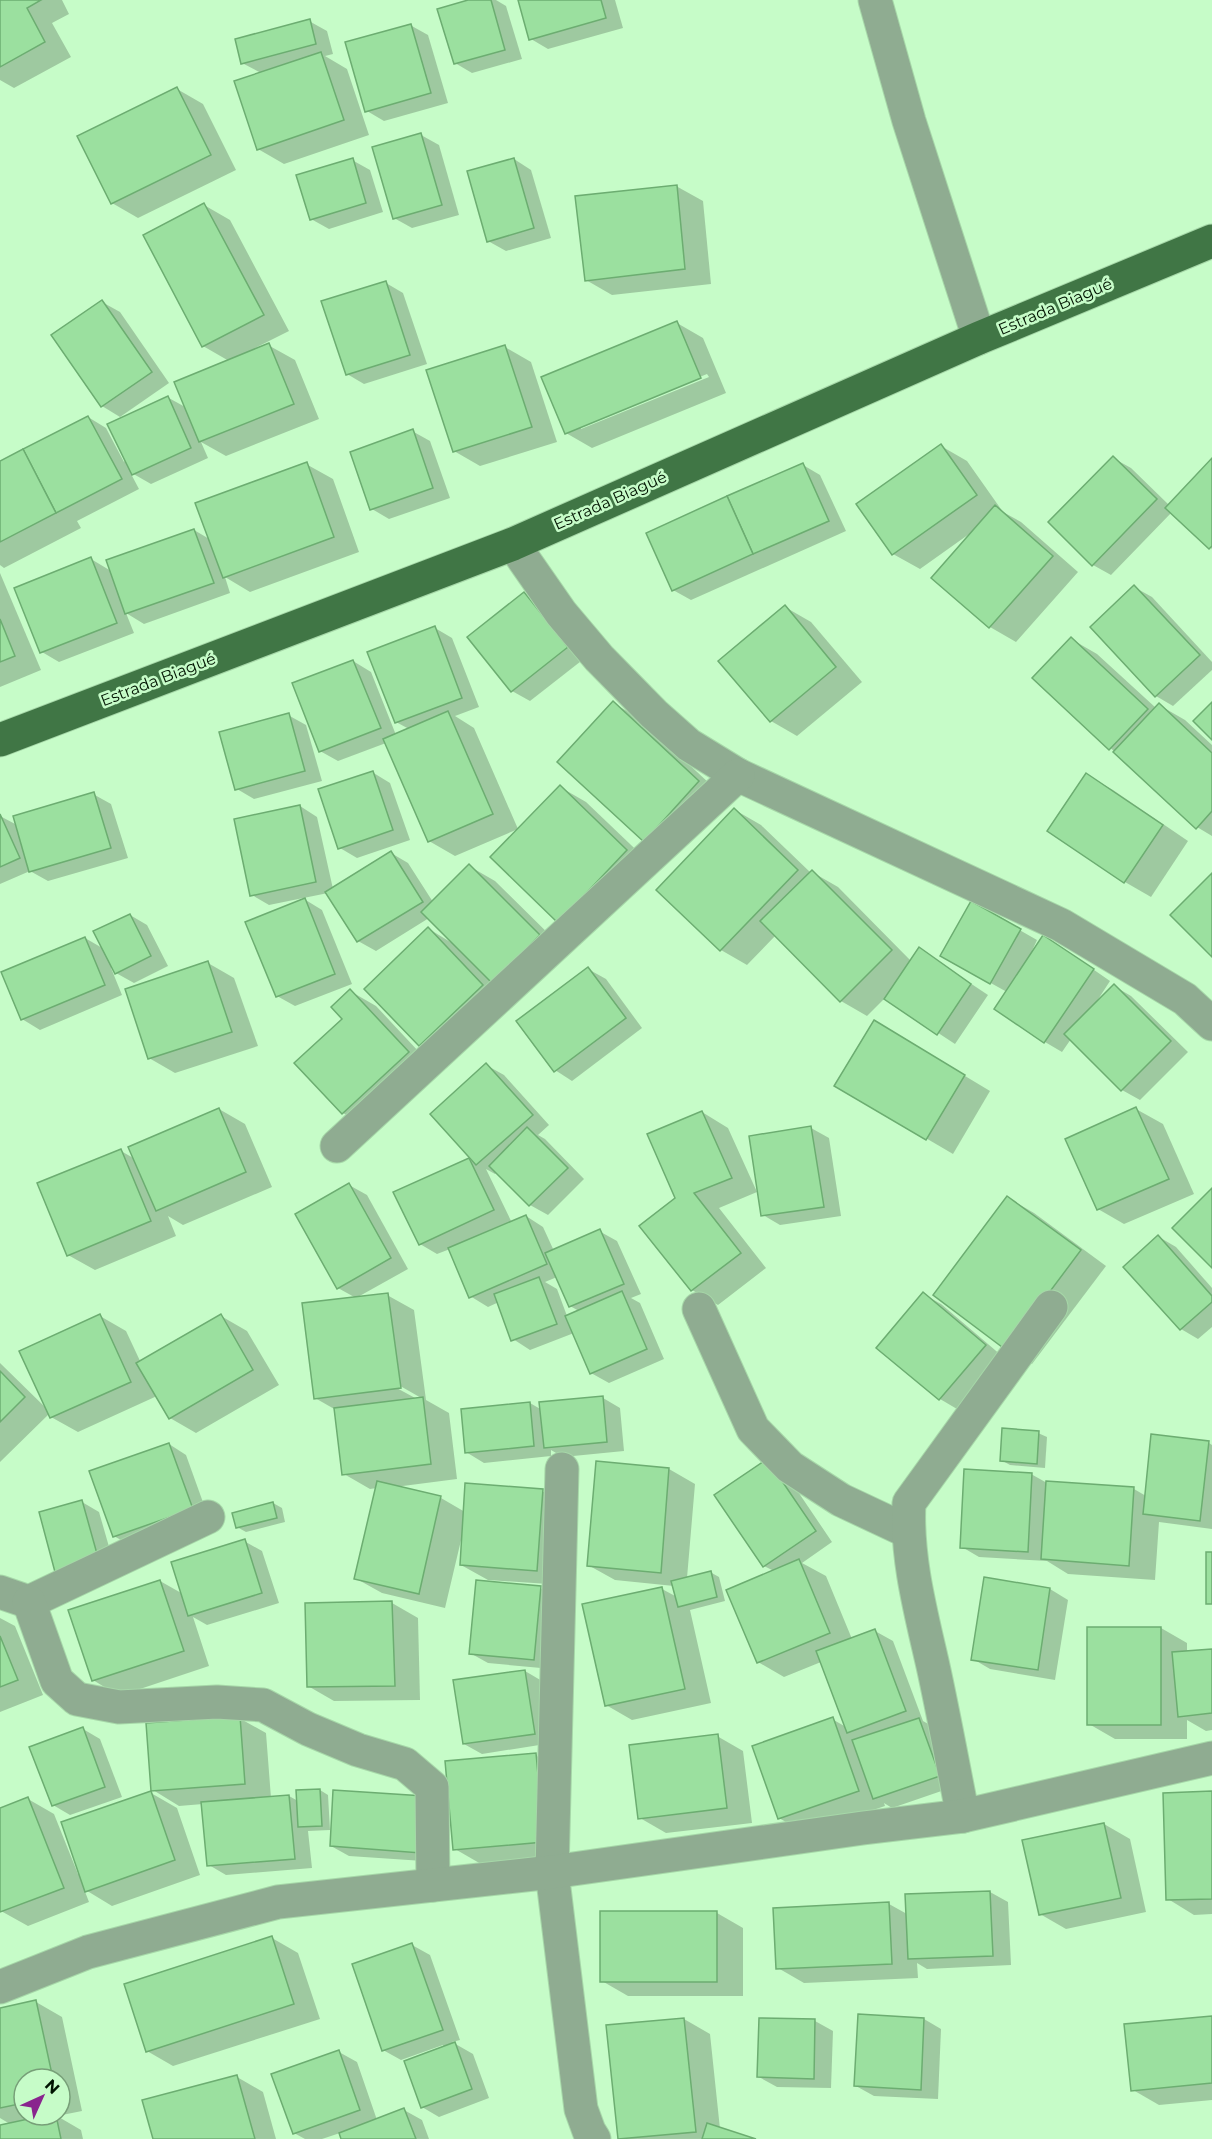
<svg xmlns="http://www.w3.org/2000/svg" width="1212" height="2139" viewBox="0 0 1212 2139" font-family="Montserrat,sans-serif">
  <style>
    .shadow { fill: #0003; fill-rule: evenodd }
    .building { fill: #9be09f; stroke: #6cad71; stroke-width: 1.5 }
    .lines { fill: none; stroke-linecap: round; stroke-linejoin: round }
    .minor-casing { stroke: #a6d7a8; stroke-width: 35 }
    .major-casing { stroke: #a6d7a8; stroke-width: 35 }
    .minor { stroke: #8fac91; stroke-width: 33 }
    .major { stroke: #407645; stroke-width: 33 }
    .labels { text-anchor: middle; stroke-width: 5; stroke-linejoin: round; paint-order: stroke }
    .street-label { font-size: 16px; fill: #001401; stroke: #c6fcc8 }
  </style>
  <rect width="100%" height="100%" fill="#c6fcc8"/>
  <g class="shadow">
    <polygon points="0,0 62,0 69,14 52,23 71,57 14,88 0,80"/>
    <polygon points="474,0 496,0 506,6 522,59 472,73 455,63"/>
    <polygon points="519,0 615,0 623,28 548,49 531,39"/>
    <polygon points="309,21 327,31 333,54 325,56 347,69 369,135 284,164 258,149 261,73 242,63"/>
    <polygon points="410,25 428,35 448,103 384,121 367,111"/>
    <polygon points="177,89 203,104 236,170 138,218 112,203"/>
    <polygon points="421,135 439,145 459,215 412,228 394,218"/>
    <polygon points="514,159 531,170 551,238 506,251 488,241"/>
    <polygon points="352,160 370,170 383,212 329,229 311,219"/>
    <polygon points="676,186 703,201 711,284 612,295 586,280"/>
    <polygon points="204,205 230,220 289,331 255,348 256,350 268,345 295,360 319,419 226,456 201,442 208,458 151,484 130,472 139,489 77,521 81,528 4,568 0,565 0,463 88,417 106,428 124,462 167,397 187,408 229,361 203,346"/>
    <polygon points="386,283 403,293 427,364 364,384 347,374"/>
    <polygon points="102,302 120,312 169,383 120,417 102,406"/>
    <path d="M677,323L703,338L726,393L592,448L566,433ZM707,374L709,377L581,429V425Z"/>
    <polygon points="505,347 531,362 557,442 480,466 454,451"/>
    <polygon points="412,431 430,441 450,498 389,519 372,509"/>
    <polygon points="941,446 967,461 1003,512 1021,522 1078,572 1016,642 990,627 933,578 972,532 920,569 893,554"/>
    <polygon points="1113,458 1131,468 1169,505 1212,460 1212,549 1172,512 1111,575 1093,565"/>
    <polygon points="306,464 333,479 359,552 250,592 225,577 230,593 144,624 126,613 134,633 59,662 42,652 91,559 111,571 194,530 211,540"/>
    <polygon points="803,465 820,475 846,531 691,600 673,590"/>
    <polygon points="0,573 41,670 0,687"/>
    <polygon points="1134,587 1152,597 1212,662 1212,670 1173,706 1156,696"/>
    <polygon points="524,594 542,604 585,658 530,701 512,691"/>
    <polygon points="785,607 811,622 862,682 797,736 771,721"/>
    <polygon points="435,628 452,638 479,707 455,716 474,728 518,829 455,856 429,841 386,743 338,761 320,751 353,661 371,672 396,735 409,729 396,722"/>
    <polygon points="1071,639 1097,654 1156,708 1159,705 1185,720 1212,745 1212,836 1197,827 1034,678"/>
    <polygon points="613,703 639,718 724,797 645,840"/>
    <polygon points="288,715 306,725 322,781 254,799 237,789"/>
    <polygon points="372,772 390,783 410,840 357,858 340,848"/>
    <polygon points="1087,775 1113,790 1188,841 1151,897 1125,882 1049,831"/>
    <polygon points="560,787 586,802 653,866 585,937"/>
    <polygon points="93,794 111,804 128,858 48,881 30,871 0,884 0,816 17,825"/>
    <polygon points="300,806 317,817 333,889 391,853 408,863 433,902 469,866 495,881 565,950 490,981 508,1000 446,1060 420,1045 429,929 452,943 429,918 376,951 358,941 328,893 269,905 252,895"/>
    <polygon points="735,810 761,825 811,873 812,872 838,887 911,961 919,949 988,995 955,1044 885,998 867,1016 841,1001 776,935 747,965 721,950 658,890"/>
    <polygon points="304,899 322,910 352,984 295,1006 277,996"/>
    <polygon points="972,903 1037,940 1032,951 1034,952 1061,947 1110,981 1097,1001 1098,1002 1114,986 1131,996 1188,1052 1140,1100 1122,1090 1071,1039 1062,1052 1045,1042 1007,992 942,956"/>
    <polygon points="130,915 147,925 168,966 134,983 116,973 113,967 111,968 122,995 40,1030 22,1019 85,938 104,949"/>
    <polygon points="208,963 234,978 258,1046 175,1073 149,1058"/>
    <polygon points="588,969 606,979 642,1028 572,1081 555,1070"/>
    <polygon points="350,991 376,1006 434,1068 369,1128 343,1113 344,1019"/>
    <polygon points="900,1037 990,1091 953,1154 837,1086"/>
    <path d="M486,1065L504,1075L549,1125L538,1135L545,1139L584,1179L548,1215L530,1205L497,1172L495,1174L486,1169L512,1223L526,1216L543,1227L554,1251L599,1231L617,1241L641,1294L631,1298L640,1303L664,1359L609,1383L591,1373L574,1333L530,1350L513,1339L499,1302L488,1307L470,1296L450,1249L437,1254L420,1244L468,1159L476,1163ZM557,1277L570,1306L579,1311L567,1316L557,1289L545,1282Z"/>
    <polygon points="219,1109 245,1124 272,1187 183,1225 168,1216 176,1236 95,1270 68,1255 121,1151 135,1159"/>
    <polygon points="1136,1109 1163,1124 1194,1194 1124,1224 1098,1209"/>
    <polygon points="702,1112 728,1128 757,1192 719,1208 766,1268 718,1305 692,1290 677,1198"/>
    <polygon points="811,1128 829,1138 841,1216 780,1225 763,1215"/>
    <polygon points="349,1185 367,1195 408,1269 356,1298 338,1288"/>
    <polygon points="1008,1198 1034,1213 1106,1266 1032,1364 1006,1349"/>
    <polygon points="1159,1237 1176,1247 1212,1288 1212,1327 1198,1339 1181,1329"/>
    <polygon points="923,1294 941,1304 1002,1356 957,1409 940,1399 878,1348"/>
    <path d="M387,1295L414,1310L426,1400L449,1413L457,1479L395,1487L441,1498L465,1512L542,1491L569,1506L563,1585L488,1580L461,1565L463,1536H462L445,1608L382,1593L355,1578L377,1488L370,1489L344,1474L336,1410L315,1398ZM395,1383L423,1399H417L393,1386Z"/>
    <polygon points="100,1316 126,1331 141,1363 221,1316 247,1331 279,1385 196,1433 170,1418 157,1396 78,1432 51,1417 50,1413 0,1462 0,1363 47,1409"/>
    <polygon points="603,1398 620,1408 624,1451 563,1457 551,1450 551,1456 484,1463 466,1452 530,1403 542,1410"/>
    <polygon points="1038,1433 1047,1437 1045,1468 1010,1465 1001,1460"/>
    <polygon points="1209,1443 1212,1445 1212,1529 1159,1522 1155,1580 1068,1574 1047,1561 979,1557 962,1547 1031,1474 1047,1483 1134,1489 1146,1496"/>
    <polygon points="169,1444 186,1455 209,1519 131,1546 114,1536"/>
    <polygon points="597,1463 669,1469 695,1484 687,1578 710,1572 719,1577 725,1601 690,1610 711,1703 632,1720 606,1705 662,1589 677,1597 674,1586 615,1580 588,1565"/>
    <polygon points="784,1471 832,1542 802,1563 826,1576 852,1639 875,1631 893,1641 923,1721 937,1729 956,1786 892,1808 884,1803 885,1806 805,1833 779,1818 832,1719 846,1727 821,1662 784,1677 758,1662 774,1571 764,1566"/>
    <polygon points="82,1502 99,1512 116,1571 74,1582"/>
    <polygon points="273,1503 282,1508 285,1522 246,1532 237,1527"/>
    <polygon points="244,1541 262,1551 279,1603 207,1625 193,1617 209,1666 119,1696 93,1680 160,1581 183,1594"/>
    <polygon points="985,1579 1050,1589 1068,1600 1055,1680 990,1669 973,1659"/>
    <polygon points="540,1588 558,1598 552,1669 488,1663 470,1653"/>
    <polygon points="392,1603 418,1618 420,1700 334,1701 308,1686"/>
    <polygon points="0,1618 15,1626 43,1695 0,1712"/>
    <polygon points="1161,1628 1187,1643 1187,1652 1212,1650 1212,1730 1206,1731 1187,1720 1187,1739 1115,1739 1089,1724"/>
    <polygon points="525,1671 542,1681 552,1743 482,1754 464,1744"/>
    <polygon points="239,1718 266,1733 271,1798 289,1796 298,1801 320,1790 328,1795 330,1830 308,1831 312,1868 226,1875 209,1865 203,1804 179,1806 153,1790"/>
    <polygon points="83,1729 100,1739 122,1797 70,1815 53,1805"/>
    <polygon points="717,1736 743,1751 752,1823 666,1833 640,1818"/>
    <polygon points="535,1755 562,1770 570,1856 481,1864 455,1849"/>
    <polygon points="151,1793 177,1808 200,1875 112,1906 84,1889 89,1902 28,1926 1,1911 0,1809 28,1799 54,1814 78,1874"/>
    <polygon points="1212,1793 1212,1914 1194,1915 1168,1899"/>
    <polygon points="424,1797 438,1862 349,1856 331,1846"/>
    <polygon points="1104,1824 1130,1839 1146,1912 1066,1929 1040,1914"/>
    <polygon points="990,1892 1008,1902 1011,1965 927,1969 917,1963 918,1978 804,1983 778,1968 889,1904 907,1914 906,1895"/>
    <polygon points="717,1913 743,1928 743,1996 628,1996 602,1981"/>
    <polygon points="272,1938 298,1953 320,2019 173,2066 147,2051"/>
    <polygon points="412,1945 430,1955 460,2040 452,2042 473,2054 489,2098 439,2117 422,2107 444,2048 443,2045 401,2060 383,2050"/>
    <path d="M36,2002L62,2017L82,2111L57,2116L81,2130L83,2139H0V2127L10,2124L0,2118V2009ZM24,2079H60V2115H24Z"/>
    <polygon points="1212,2017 1212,2100 1159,2105 1133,2090"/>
    <polygon points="684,2019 710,2034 720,2129 752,2139 619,2139"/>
    <polygon points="761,2019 815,2021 833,2031 831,2088 777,2087 759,2077"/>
    <polygon points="924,2019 941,2029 938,2099 874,2096 856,2086"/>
    <polygon points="339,2052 357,2062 377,2120 404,2110 422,2120 429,2139 343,2139 340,2133 322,2139 305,2139 294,2133"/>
    <polygon points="237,2077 263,2092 276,2139 154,2139"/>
  </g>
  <g class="building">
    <polygon points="0,0 41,0 27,8 45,42 0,67"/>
    <polygon points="468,0 491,0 505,50 454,64 437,9"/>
    <polygon points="518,0 601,0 606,18 529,40"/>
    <polygon points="310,19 316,44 241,64 235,39"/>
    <polygon points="411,24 431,93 365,112 345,42"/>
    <polygon points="321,52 344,120 257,150 234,81"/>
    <polygon points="177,87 211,155 111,204 77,136"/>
    <polygon points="421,133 442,205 393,219 372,147"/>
    <polygon points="353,158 366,203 310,220 296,175"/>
    <polygon points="514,158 534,228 487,242 467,171"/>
    <polygon points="677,185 685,269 585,281 575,196"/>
    <polygon points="204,203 264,315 202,347 143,235"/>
    <polygon points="386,281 410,355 346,375 321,301"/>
    <polygon points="102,300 152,372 101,407 51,335"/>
    <polygon points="677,321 701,378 565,434 541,377"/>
    <polygon points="269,343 294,404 199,442 174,382"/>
    <polygon points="505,345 532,427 453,452 426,370"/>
    <polygon points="168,396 191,448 132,475 107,424"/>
    <polygon points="88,416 122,479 56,513 23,449"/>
    <polygon points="413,429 433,488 370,510 350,452"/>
    <polygon points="941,444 977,495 892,555 856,504"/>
    <polygon points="23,449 56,513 0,542 0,461"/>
    <polygon points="1113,456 1157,499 1092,566 1048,522"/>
    <polygon points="1212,458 1212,546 1209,549 1165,508"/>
    <polygon points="307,462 334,537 223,578 195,503"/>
    <polygon points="803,463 829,521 753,554 727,496"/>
    <polygon points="727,496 753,554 672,591 646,533"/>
    <polygon points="995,505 1053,556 989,628 931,578"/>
    <polygon points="194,529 214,583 125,614 106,560"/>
    <polygon points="91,557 117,623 40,653 14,588"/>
    <polygon points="1134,585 1200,655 1155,697 1090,627"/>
    <polygon points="524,592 568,647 511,692 467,637"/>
    <polygon points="785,605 836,667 770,722 718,661"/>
    <polygon points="0,619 15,656 0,662"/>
    <polygon points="435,626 462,698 395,723 367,652"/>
    <polygon points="1071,637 1148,709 1109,750 1032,678"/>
    <polygon points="353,660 381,728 319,752 292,683"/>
    <polygon points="613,701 699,781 644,842 557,762"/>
    <polygon points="1212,702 1212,740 1193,721"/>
    <polygon points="1159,703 1212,753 1212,811 1196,829 1113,752"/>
    <polygon points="448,711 493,814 428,842 383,739"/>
    <polygon points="289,713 305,771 235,790 219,732"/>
    <polygon points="373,771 393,830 338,849 318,789"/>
    <polygon points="1086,773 1163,825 1124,883 1047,831"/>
    <polygon points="560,785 627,850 558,923 490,857"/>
    <polygon points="94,792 111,848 29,872 13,816"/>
    <polygon points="300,805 316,882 250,896 234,819"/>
    <polygon points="734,808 798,870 720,951 656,890"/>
    <polygon points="0,814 20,858 0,867"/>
    <polygon points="391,851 423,902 357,942 325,892"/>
    <polygon points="469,864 540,935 492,983 421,912"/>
    <polygon points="812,870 892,950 840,1002 760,921"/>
    <polygon points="1212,873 1212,957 1170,915"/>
    <polygon points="305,898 335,974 276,997 245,922"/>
    <polygon points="971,901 1021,929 990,984 940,956"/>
    <polygon points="130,914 151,956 115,974 93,931"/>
    <polygon points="428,927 483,985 419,1046 364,989"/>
    <polygon points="1043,935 1094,969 1044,1043 994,1009"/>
    <polygon points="85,937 105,985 21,1020 1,972"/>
    <polygon points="919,947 971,984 937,1035 884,999"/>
    <polygon points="208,961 232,1032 148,1059 125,989"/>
    <polygon points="588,967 626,1018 554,1072 516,1021"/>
    <polygon points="1114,984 1171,1041 1121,1091 1064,1034"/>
    <polygon points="350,989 409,1052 342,1114 294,1063 342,1019 331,1007"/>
    <polygon points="874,1020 965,1075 926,1140 834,1086"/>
    <polygon points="486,1063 533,1115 476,1165 430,1114"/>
    <polygon points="1136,1107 1169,1179 1097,1210 1065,1139"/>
    <polygon points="219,1108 246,1172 156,1211 128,1147"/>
    <polygon points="702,1111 732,1178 694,1193 741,1253 691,1291 639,1226 675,1198 647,1134"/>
    <polygon points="811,1126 824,1207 761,1216 749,1136"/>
    <polygon points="527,1127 568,1168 529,1206 489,1166"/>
    <polygon points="121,1149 151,1221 67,1256 37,1183"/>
    <polygon points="469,1158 494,1210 419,1245 393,1192"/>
    <polygon points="349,1183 391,1258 337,1289 295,1214"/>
    <polygon points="1212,1188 1212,1268 1172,1228"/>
    <polygon points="1007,1196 1081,1250 1006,1350 933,1295"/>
    <polygon points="526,1215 547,1264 469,1298 448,1248"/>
    <polygon points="600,1229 624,1284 569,1307 545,1253"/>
    <polygon points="1158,1235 1212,1296 1212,1302 1180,1330 1123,1267"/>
    <polygon points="539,1277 557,1324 511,1341 494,1294"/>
    <polygon points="622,1291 647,1349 590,1374 565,1316"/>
    <polygon points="923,1292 986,1345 939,1400 876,1348"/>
    <polygon points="388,1293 401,1388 314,1399 302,1303"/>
    <polygon points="100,1314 131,1382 50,1418 19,1351"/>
    <polygon points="221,1314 253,1370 169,1419 136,1363"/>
    <polygon points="0,1371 25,1397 0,1422"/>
    <polygon points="603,1396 607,1442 544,1448 539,1402"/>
    <polygon points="423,1397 431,1464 342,1475 334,1408"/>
    <polygon points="530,1402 534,1446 465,1453 461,1409"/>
    <polygon points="1002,1428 1039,1431 1037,1464 1000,1461"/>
    <polygon points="1151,1434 1209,1441 1200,1521 1143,1514"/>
    <polygon points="169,1443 193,1509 113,1537 89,1471"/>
    <polygon points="767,1459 816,1531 763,1567 714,1495"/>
    <polygon points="596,1461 669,1468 661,1573 587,1566"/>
    <polygon points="964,1469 1032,1473 1028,1552 960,1548"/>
    <polygon points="377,1481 441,1496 419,1594 354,1579"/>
    <polygon points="1046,1481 1134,1487 1129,1566 1041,1559"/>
    <polygon points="465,1483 543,1489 537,1571 460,1565"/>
    <polygon points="82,1500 99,1561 55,1572 39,1512"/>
    <polygon points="273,1502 277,1518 236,1528 232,1513"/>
    <polygon points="245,1539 262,1593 188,1616 171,1562"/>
    <rect x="1206" y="1552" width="6" height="52"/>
    <polygon points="799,1559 830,1633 757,1663 726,1590"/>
    <polygon points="711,1571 717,1597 678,1607 671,1581"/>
    <polygon points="984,1577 1050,1588 1038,1670 971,1660"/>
    <polygon points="160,1580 184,1651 92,1681 68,1610"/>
    <polygon points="476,1580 541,1586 534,1660 469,1654"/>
    <polygon points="662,1587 685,1689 605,1706 582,1604"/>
    <polygon points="392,1601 395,1686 307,1687 305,1603"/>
    <rect x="1087" y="1627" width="74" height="98"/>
    <polygon points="875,1629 906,1711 847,1733 816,1651"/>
    <polygon points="0,1636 18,1680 0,1687"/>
    <polygon points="1212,1649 1212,1713 1178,1717 1172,1652"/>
    <polygon points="525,1670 535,1734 463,1744 453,1680"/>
    <polygon points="240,1716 245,1784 151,1791 146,1723"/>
    <polygon points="833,1717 859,1791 778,1819 752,1746"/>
    <polygon points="919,1718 940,1776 873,1799 852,1740"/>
    <polygon points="83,1727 105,1787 52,1806 29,1747"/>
    <polygon points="718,1734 727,1808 638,1819 629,1745"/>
    <polygon points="536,1753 544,1842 453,1850 445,1761"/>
    <polygon points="320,1789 322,1826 298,1827 296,1790"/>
    <polygon points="333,1790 424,1796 421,1853 330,1846"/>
    <polygon points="151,1791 175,1860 85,1892 61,1822"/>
    <polygon points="1212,1791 1212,1899 1166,1900 1163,1793"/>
    <polygon points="289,1795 295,1859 207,1866 201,1802"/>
    <polygon points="28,1797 64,1888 0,1912 0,1808"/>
    <polygon points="1104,1823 1121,1898 1039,1915 1022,1840"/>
    <polygon points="990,1891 993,1956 908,1959 905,1894"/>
    <polygon points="889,1902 892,1964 776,1969 773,1908"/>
    <rect x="600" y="1911" width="117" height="71"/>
    <polygon points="272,1936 294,2004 146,2052 124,1984"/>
    <polygon points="412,1943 443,2030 382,2051 352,1964"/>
    <polygon points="36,2000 53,2079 24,2079 24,2103 0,2108 0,2008"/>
    <polygon points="858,2014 924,2018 921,2090 854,2086"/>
    <polygon points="1212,2016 1212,2083 1131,2091 1124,2024"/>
    <polygon points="684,2018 696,2132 618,2139 606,2025"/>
    <polygon points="759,2018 815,2019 814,2079 757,2077"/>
    <polygon points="455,2042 472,2089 421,2108 404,2061"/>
    <polygon points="339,2050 360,2110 293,2134 271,2074"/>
    <polygon points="237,2075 255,2139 153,2139 142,2100"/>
    <polygon points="404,2108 416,2139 341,2139 339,2133"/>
    <polygon points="47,2115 56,2115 61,2139 0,2139 0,2125"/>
    <polygon points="707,2123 756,2139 702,2139"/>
  </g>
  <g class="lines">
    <defs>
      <g id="minor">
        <polyline points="875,0 909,121 979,338"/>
        <polyline points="513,544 561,613 599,658 654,714 689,745 738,775 1061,925 1185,999 1212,1024"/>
        <polyline points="337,1146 738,775"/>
        <polyline points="699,1309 753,1429 790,1467 841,1500 907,1531"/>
        <polyline points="562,1469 552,1872 581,2109 589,2131 594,2139"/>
        <polyline points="0,1592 29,1602 208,1517"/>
        <polyline points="29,1602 57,1681 77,1699 119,1707 217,1702 263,1705 308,1729 358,1750 405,1764 432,1787 433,1885"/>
        <path d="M963,1816C953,1766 944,1716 933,1666C921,1613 906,1558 909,1503L1051,1307"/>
        <polyline points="0,1987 88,1952 278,1902 552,1872 863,1828 963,1816 1212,1758"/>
      </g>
      <polyline id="major" points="0,740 513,544 979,338 1212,241"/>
    </defs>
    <use href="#minor" class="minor-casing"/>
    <use href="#major" class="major-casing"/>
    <use href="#minor" class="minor"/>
    <use href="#major" class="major"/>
  </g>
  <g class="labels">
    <g class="street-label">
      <text transform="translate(1055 306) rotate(-23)" y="6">Estrada Biagué</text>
      <text transform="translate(610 500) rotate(-24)" y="6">Estrada Biagué</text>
      <text transform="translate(158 679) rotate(-21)" y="6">Estrada Biagué</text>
    </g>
  </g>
  <g transform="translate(42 2097) rotate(45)"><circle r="28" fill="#c6fcc8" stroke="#779f78" stroke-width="1.5"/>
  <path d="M0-4.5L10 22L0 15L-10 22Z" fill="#89258e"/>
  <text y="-9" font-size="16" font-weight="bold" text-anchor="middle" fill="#001401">N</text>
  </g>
</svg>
